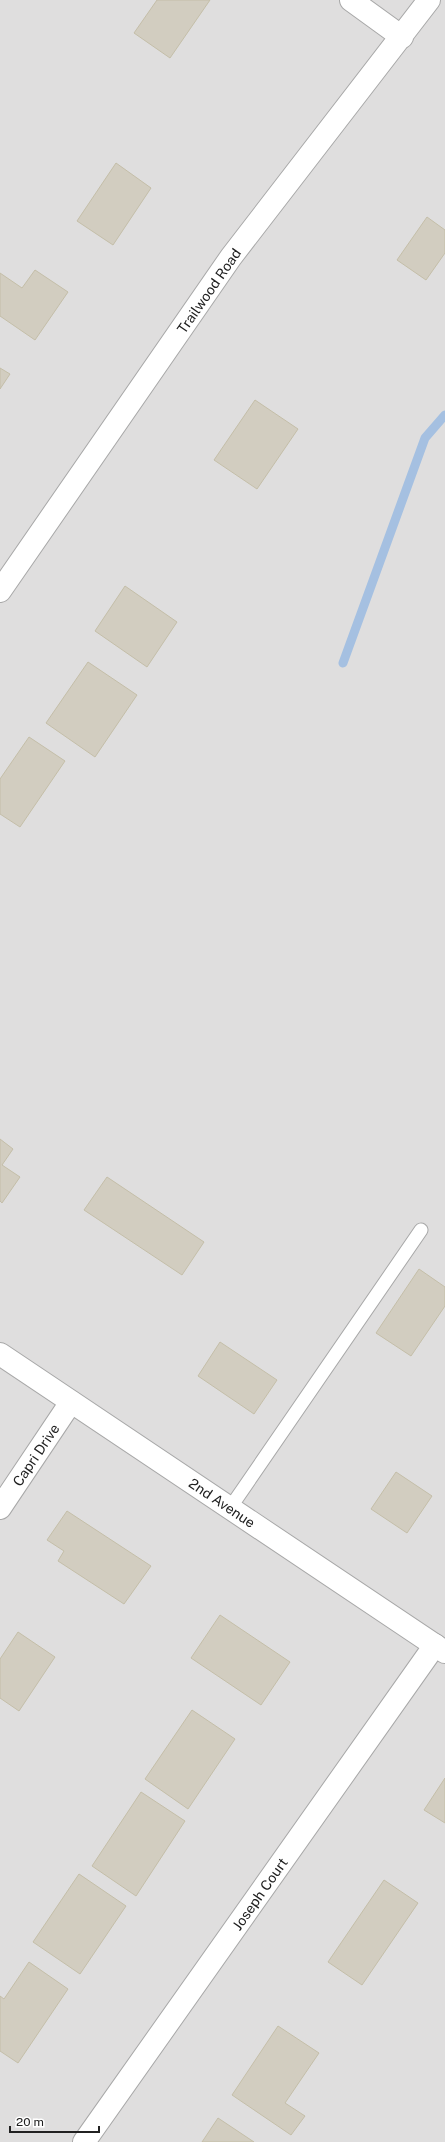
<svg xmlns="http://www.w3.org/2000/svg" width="445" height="2142" viewBox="0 0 445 2142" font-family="'Public Sans',sans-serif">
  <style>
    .residential { fill: #dfdede }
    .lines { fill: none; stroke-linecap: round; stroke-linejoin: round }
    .stream { stroke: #a5c0e1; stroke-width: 9 }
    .building { fill: #d2cdc0; stroke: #c4bea8 }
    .service-casing { stroke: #a8a8a8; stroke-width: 15 }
    .minor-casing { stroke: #a8a8a8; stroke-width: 24 }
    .tertiary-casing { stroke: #a8a8a8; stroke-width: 24 }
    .service { stroke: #fff; stroke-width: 13 }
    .minor { stroke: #fff; stroke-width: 22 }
    .tertiary { stroke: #fff; stroke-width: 22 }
    .labels { text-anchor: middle; stroke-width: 3; stroke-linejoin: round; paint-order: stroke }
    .street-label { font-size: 14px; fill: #212121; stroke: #fff }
  </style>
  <rect width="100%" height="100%" fill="#f1f1e7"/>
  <rect class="residential" x="0" y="0" width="445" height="2142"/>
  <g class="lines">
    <polyline class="stream" points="343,663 425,438 445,415"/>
  </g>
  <g class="building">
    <polygon points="157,0 210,0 170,58 134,33"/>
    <polygon points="116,163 151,188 113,245 77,221"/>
    <polygon points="427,217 445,230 445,253 426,280 397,260"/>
    <polygon points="35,270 68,292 35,340 0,316 0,273 22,288"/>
    <polygon points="0,368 10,374 0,389"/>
    <polygon points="255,400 298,429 257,489 214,460"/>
    <polygon points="125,586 177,622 147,667 95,631"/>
    <polygon points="88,662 137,695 95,757 46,723"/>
    <polygon points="29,737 65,761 20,827 0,814 0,779"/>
    <polygon points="0,1139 13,1149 2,1165 20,1177 2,1203 0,1201"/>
    <polygon points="107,1177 204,1242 182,1275 84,1210"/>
    <polygon points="419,1269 445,1287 445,1306 411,1356 376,1333"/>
    <polygon points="220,1342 277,1380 254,1414 198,1376"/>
    <polygon points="396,1472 432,1496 407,1533 371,1509"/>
    <polygon points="67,1511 151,1566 124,1604 58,1561 64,1551 47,1540"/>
    <polygon points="220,1615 290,1662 261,1705 191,1658"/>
    <polygon points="18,1632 55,1657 19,1711 0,1698 0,1659"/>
    <polygon points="192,1710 235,1739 188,1809 145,1779"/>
    <polygon points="445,1778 445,1823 424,1810"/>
    <polygon points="141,1792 185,1821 136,1896 92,1866"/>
    <polygon points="79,1874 126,1906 80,1974 33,1942"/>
    <polygon points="384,1880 418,1903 362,1985 328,1962"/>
    <polygon points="29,1962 68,1989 18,2063 0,2051 0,1996 4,1999"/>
    <polygon points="278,2026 319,2053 285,2103 305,2116 291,2135 232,2095"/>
    <polygon points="218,2118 254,2142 202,2142"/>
  </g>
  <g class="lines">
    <defs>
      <polyline id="service" points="230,1508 421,1230"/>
      <g id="minor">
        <polyline points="351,0 402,37"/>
        <polyline points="0,591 231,257 429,0"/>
        <polyline points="0,1508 71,1402"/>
        <polyline points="84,2142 435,1645"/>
      </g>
      <polyline id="tertiary" points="0,1354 445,1652"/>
    </defs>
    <use href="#service" class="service-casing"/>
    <use href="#minor" class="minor-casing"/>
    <use href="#tertiary" class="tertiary-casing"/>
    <use href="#service" class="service"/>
    <use href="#minor" class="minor"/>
    <use href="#tertiary" class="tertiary"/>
  </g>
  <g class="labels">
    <g class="street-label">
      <text transform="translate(209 291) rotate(-55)" y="5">Trailwood Road</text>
      <text transform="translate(36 1455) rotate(-56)" y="5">Capri Drive</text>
      <text transform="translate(222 1503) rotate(34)" y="5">2nd Avenue</text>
      <text transform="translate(260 1894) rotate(-55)" y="5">Joseph Court</text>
    </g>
  </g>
  <path d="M10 2126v6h89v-6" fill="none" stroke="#212121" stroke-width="2"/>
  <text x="16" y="2126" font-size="12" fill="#212121" stroke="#ffffff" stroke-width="3" paint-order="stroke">20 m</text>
</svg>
